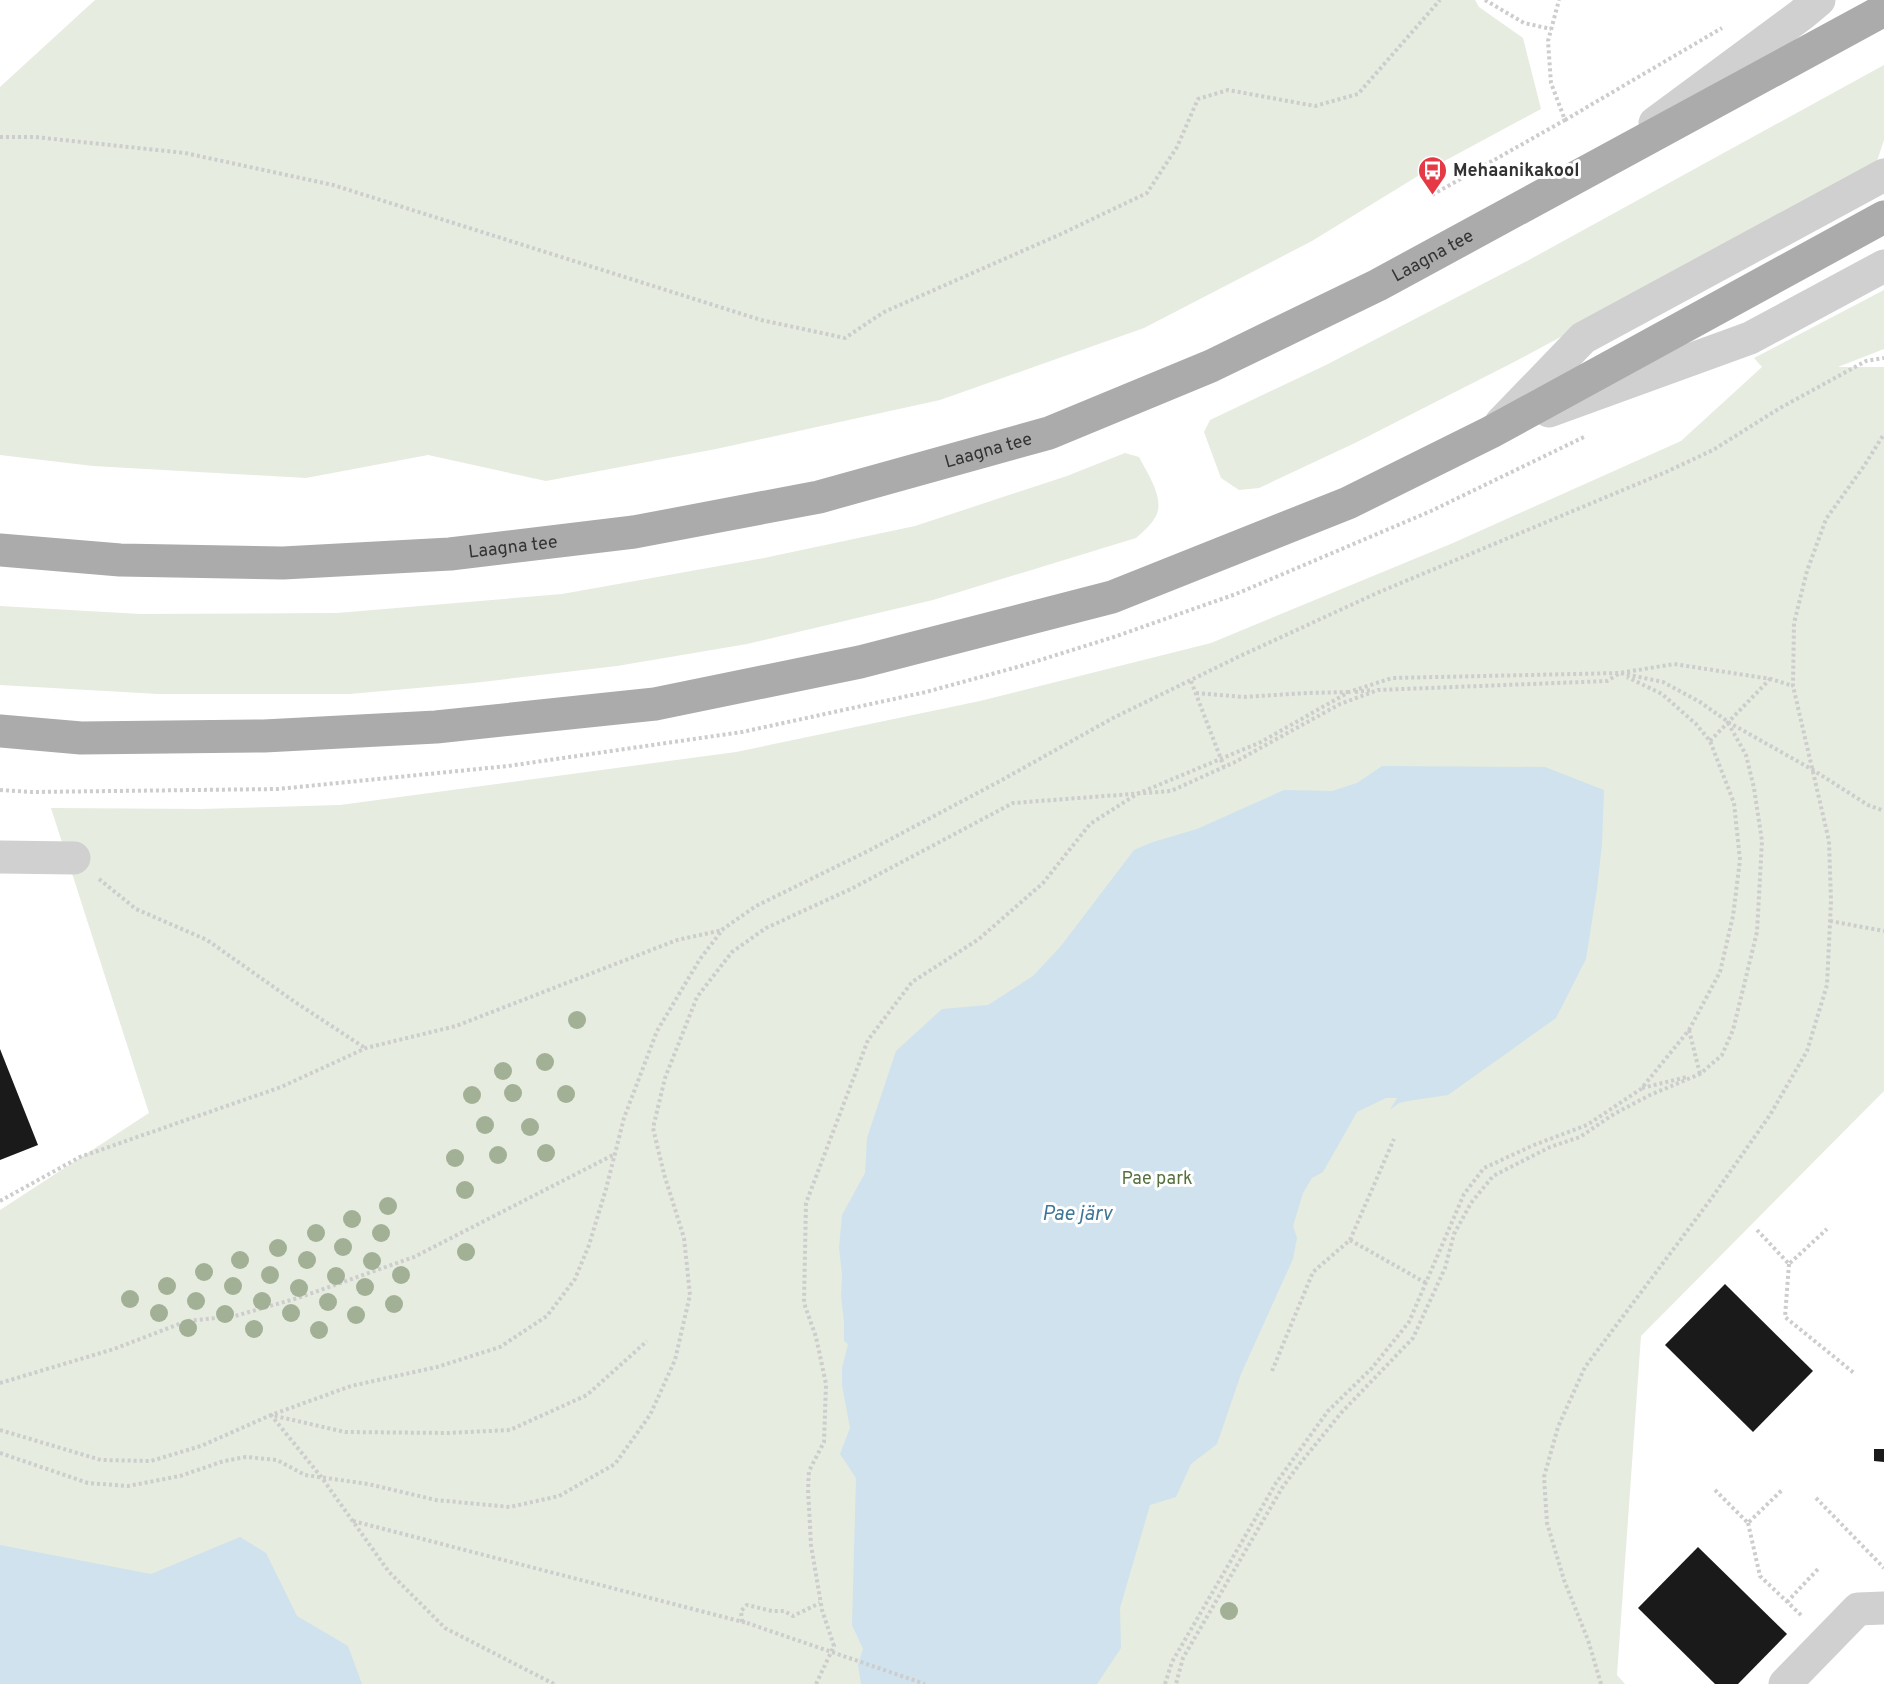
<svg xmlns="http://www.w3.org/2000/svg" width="1884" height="1684" viewBox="0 0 1884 1684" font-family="Overpass,sans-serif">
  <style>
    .green { fill: #e6ecdf }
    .water { fill: #cfe2ee }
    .building { fill: #1a1a1a }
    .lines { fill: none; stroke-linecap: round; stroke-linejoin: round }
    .path { stroke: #cdcdcd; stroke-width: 4; stroke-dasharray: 3 3; stroke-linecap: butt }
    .minor { stroke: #d0d0d0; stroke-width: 33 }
    .major { stroke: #ababab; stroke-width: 33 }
    .path-bridge { stroke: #cdcdcd; stroke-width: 4; stroke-dasharray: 3 3; stroke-linecap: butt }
    .tree { fill: #a2b095 }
    .labels { text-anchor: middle; stroke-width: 6; stroke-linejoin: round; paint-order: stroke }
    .poi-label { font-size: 18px; font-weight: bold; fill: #333; stroke: #fff; text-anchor: start }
    .street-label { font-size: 18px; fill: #333; stroke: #fff }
    .park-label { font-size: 18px; fill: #56703f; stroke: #fff }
    .water-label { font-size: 20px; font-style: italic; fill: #3f7597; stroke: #fff }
  </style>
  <rect width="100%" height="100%" fill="#fff"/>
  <g class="green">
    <polygon points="95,0 1475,0 1479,7 1523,38 1541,109 1426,171 1312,241 1144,328 940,400 716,449 546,481 428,455 306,478 93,466 0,455 0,87"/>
    <polygon points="1884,65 1884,140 1876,164 1700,262 1516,361 1355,443 1259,488 1239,490 1221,478 1204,432 1210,420 1326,365 1527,261"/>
    <polygon points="1884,290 1884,349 1838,367 1884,367 1884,1091 1641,1336 1617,1675 1625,1684 0,1684 0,1210 149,1113 51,808 201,809 340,805 736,752 980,701 1211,643 1453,543 1681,441 1762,367 1754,358"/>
    <path d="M1125,453L1139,457C1147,473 1165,498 1156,516C1151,525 1143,532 1136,538L933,600L747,644L617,666L473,683L350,694H158L0,685V606L140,614L337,613L562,594L764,558L915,526L1067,476Z"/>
  </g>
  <g class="water">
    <polygon points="1382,766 1545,767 1604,790 1602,844 1597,889 1586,959 1556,1018 1448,1095 1408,1101 1399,1103 1390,1110 1397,1098 1386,1098 1357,1112 1323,1172 1312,1178 1303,1193 1293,1226 1297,1238 1293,1259 1241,1374 1217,1444 1191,1464 1176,1497 1150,1505 1120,1608 1121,1648 1097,1684 861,1684 858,1665 863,1649 852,1625 856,1478 840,1454 850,1428 842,1385 842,1368 848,1344 844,1341 844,1322 841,1296 842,1274 839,1248 842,1215 865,1173 867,1138 896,1051 942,1009 988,1005 1033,976 1061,946 1134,850 1150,843 1197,829 1284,790 1332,791 1357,783"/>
    <polygon points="240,1537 266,1553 297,1616 348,1646 362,1684 0,1684 0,1545 151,1574"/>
  </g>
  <g class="building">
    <polygon points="0,1049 38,1145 0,1160"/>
    <polygon points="1725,1284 1813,1371 1753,1432 1665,1345"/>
    <polygon points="1874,1449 1884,1449 1884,1462 1874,1461"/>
    <polygon points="1698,1547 1787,1634 1738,1684 1715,1684 1638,1608"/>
  </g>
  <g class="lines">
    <g class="path">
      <polyline points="1485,0 1524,23 1551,29"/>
      <polyline points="1565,120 1722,28"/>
      <polyline points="0,137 35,137 185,153 333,185 761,320 845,338 884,312 1061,234 1147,193 1177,147 1198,99 1228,90 1315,106 1358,94 1440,0"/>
      <polyline points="1432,195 1565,120 1551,83 1548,41 1559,0"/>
      <polyline points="1191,681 1224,767"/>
      <polyline points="1355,692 1372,690"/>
      <polyline points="1196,693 1243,697 1307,693 1348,692"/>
      <polyline points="1728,722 1813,770 1868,805 1884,811"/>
      <polyline points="1710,741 1770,679"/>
      <polyline points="0,790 32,792 278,789 508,766 742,732 926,692 1021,666 1117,636 1236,594 1431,511 1584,437"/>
      <polyline points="99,879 136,909 207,940 295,1002 365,1048"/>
      <polyline points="1830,921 1884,931"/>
      <polyline points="1689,1030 1700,1074"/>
      <polyline points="1642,1088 1687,1077"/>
      <polyline points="0,1201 80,1157 281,1087 366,1048 456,1026 677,940 723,930"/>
      <polyline points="1757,1230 1789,1264 1827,1229"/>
      <polyline points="1350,1240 1426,1283"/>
      <polyline points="1789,1264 1785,1317 1854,1373"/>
      <polyline points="1272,1371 1313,1272 1350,1240 1394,1139"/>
      <polyline points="0,1383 114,1349 187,1321 235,1316 298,1298 414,1257 615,1154"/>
      <polyline points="0,1430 101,1460 151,1461 201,1446 271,1415 351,1386 437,1367 500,1347 547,1316 575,1279 589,1245 606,1189 624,1118 657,1031 700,959 723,929 756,906 870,850 1000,781 1113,718 1238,657 1377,593 1666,472 1713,450 1780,408 1866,361 1884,358"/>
      <polyline points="0,1453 88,1483 128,1486 180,1476 224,1461 246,1457 277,1460 305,1475 368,1484 436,1500 510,1507 559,1496 615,1464 650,1415 675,1360 690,1295 684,1238 664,1174 653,1128 665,1078 697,997 732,952 766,928 851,889 1013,803 1171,791 1235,762 1340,704 1378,690 1607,681 1620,673 1663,682 1700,702 1727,721 1746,755 1754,788 1762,841 1757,932 1733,1030 1722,1055 1700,1074 1650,1095 1614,1114 1580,1137 1550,1147 1493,1176 1471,1203 1454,1234 1445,1268 1413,1338 1341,1413 1298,1466 1282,1488 1183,1658 1176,1684"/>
      <polyline points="1715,1490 1748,1523 1782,1490"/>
      <polyline points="1816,1498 1884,1568"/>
      <polyline points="353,1521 747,1623"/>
      <polyline points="1748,1523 1760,1576 1803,1617"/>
      <polyline points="1787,1602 1818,1569"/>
      <polyline points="742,1622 741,1611 747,1605 772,1611 784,1611 793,1616 820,1603"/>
      <polyline points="554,1684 445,1628 389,1572 322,1478 271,1415 345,1432 448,1433 510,1430 587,1395 647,1341"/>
      <polyline points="816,1684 834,1646 822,1610 811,1545 808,1489 809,1471 824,1442 826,1384 816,1337 804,1303 806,1203 868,1040 912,982 979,939 1043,883 1090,824 1137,794 1261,742 1349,692 1392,678 1620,673 1674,664 1771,679 1793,686"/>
      <polyline points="1165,1684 1172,1662 1276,1483 1328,1411 1372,1368 1409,1322 1464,1194 1484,1168 1534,1145 1587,1125 1641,1089 1689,1030 1720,972 1733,916 1740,860 1734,803 1710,741 1696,724 1662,694 1627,677"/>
      <polyline points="1601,1684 1588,1640 1564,1580 1547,1523 1544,1477 1558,1427 1585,1367 1711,1199 1770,1115 1807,1051 1827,985 1831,901 1829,841 1793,686 1794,623 1807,571 1826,519 1864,466 1884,434"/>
    </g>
    <g class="minor">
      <polyline points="1655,123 1801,15 1819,0"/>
      <polyline points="1549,411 1750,338 1884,266"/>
      <polyline points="1501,423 1583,338 1884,175"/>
      <polyline points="0,857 74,858"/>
      <polyline points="1785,1684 1858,1609 1884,1608"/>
    </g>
    <g class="major">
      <path id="s1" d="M0,550L120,560L283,563L450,554L634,532L819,497L1049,433L1211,366L1378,285L1884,10"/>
      <polyline points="0,731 81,738 264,736 436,727 655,704 860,662 1112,597 1348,503 1491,432 1884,217"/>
    </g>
    <polyline class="path-bridge" points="747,1623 925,1684"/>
  </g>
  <g class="tree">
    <circle cx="577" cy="1020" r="9"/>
    <circle cx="545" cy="1062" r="9"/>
    <circle cx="503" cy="1071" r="9"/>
    <circle cx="513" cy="1093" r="9"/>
    <circle cx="566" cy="1094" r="9"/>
    <circle cx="472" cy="1095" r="9"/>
    <circle cx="485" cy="1125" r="9"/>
    <circle cx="530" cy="1127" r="9"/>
    <circle cx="546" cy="1153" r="9"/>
    <circle cx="498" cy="1155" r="9"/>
    <circle cx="455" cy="1158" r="9"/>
    <circle cx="465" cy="1190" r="9"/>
    <circle cx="388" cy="1206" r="9"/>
    <circle cx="352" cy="1219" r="9"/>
    <circle cx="316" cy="1233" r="9"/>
    <circle cx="381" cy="1233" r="9"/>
    <circle cx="343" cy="1247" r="9"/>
    <circle cx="278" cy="1248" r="9"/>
    <circle cx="466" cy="1252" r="9"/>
    <circle cx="240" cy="1260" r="9"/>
    <circle cx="307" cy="1260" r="9"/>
    <circle cx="372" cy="1261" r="9"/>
    <circle cx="204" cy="1272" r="9"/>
    <circle cx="270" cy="1275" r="9"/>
    <circle cx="401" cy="1275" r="9"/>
    <circle cx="336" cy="1276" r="9"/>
    <circle cx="167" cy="1286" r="9"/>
    <circle cx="233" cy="1286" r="9"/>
    <circle cx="365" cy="1287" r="9"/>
    <circle cx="299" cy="1288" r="9"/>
    <circle cx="130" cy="1299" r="9"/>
    <circle cx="196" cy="1301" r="9"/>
    <circle cx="262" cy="1301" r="9"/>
    <circle cx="328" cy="1302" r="9"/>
    <circle cx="394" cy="1304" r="9"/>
    <circle cx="159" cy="1313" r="9"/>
    <circle cx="291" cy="1313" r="9"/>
    <circle cx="225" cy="1314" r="9"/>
    <circle cx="356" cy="1315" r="9"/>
    <circle cx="188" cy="1328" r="9"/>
    <circle cx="254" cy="1329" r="9"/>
    <circle cx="319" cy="1330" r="9"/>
    <circle cx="1229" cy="1611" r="9"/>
  </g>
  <defs>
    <symbol id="bus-pin" viewBox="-11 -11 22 30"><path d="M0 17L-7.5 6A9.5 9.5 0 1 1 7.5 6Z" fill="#e63946" stroke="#fff"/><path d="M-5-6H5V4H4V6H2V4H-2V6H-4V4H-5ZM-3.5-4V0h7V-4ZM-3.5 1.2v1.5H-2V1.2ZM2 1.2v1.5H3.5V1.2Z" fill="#fff"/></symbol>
  </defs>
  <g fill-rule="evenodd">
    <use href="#bus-pin" x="1416" y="154" width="33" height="45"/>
  </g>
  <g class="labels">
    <g class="poi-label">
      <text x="1453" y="176">Mehaanikakool</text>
    </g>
    <g class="street-label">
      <text dy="6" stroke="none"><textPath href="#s1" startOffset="1486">Laagna tee</textPath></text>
      <text dy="6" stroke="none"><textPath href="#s1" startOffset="1000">Laagna tee</textPath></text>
      <text dy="6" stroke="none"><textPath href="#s1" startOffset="514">Laagna tee</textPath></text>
    </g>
    <g class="park-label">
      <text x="1157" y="1184">Pae park</text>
    </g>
    <g class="water-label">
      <text x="1077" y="1220">Pae järv</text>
    </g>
  </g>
</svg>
